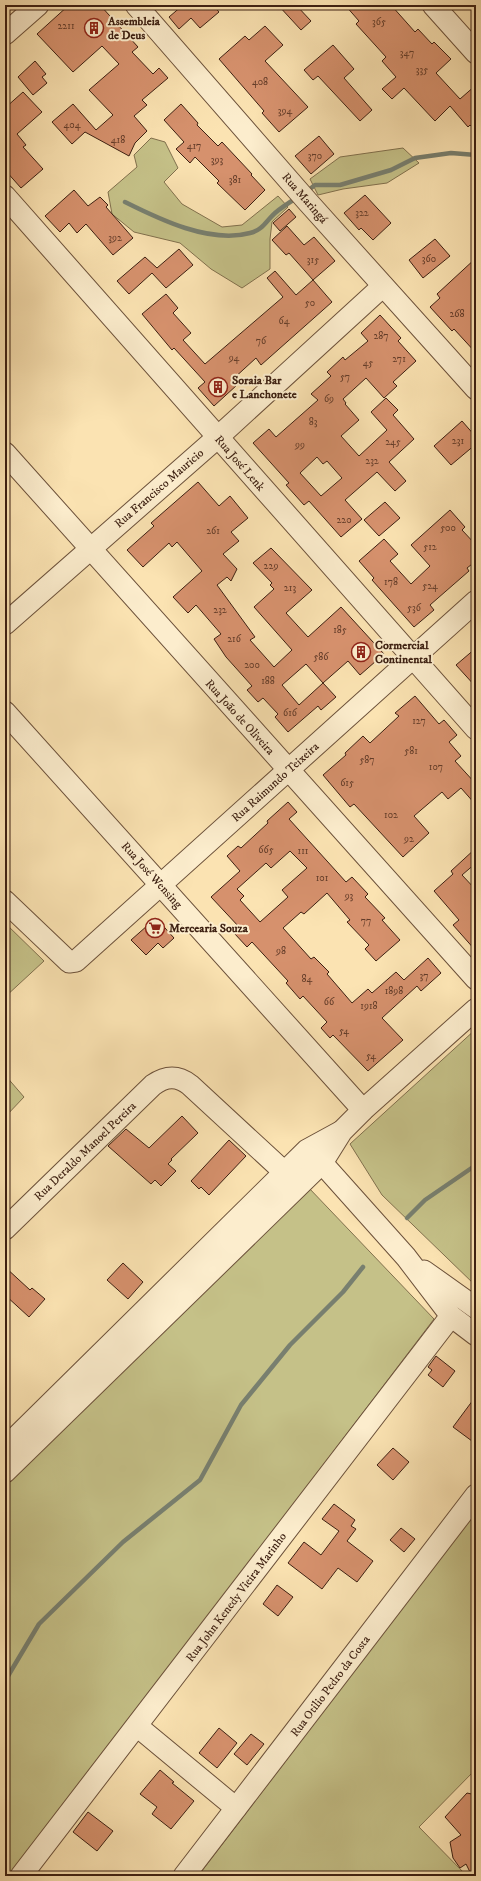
<svg xmlns="http://www.w3.org/2000/svg" width="481" height="1881" viewBox="0 0 481 1881" font-family="'IM FELL DW Pica',serif">
  <style>
    .green { fill: #c5c188; stroke: #81704d }
    .lines { fill: none; stroke-linecap: round; stroke-linejoin: round }
    .stream { stroke: #787f6f; stroke-width: 4.5 }
    .building { fill: #d6916d; stroke: #3d2012; fill-rule: evenodd }
    .minor-casing { stroke: #6c513a; stroke-width: 23 }
    .minor { stroke: #fcedcd; stroke-width: 21 }
    .labels { text-anchor: middle; stroke-width: 4; stroke-linejoin: round; paint-order: stroke }
    .number-label { font-size: 10px; fill: #633c29 }
    .poi-label { font-size: 12px; font-weight: bold; fill: #3d2012; stroke: #fcedcd; text-anchor: start }
    .street-label { font-size: 12px; fill: #3d2012; stroke: #fcedcd }
  </style>
  <rect width="100%" height="100%" fill="#fbe3b2"/>
  <filter id="stains"><feTurbulence type="fractalNoise" baseFrequency=".005" numOctaves="4"/><feColorMatrix values="0 0 0 0 .2 0 0 0 0 .09 0 0 0 0 .02 0 0 0 .5 -.17"/></filter>
  <radialGradient id="worn" r=".72"><stop offset=".6" stop-color="#630" stop-opacity="0"/><stop offset="1" stop-color="#630" stop-opacity=".3"/></radialGradient>
  <g class="green">
    <polygon points="151,138 165,142 178,168 164,182 182,204 222,227 242,225 278,196 288,207 272,222 270,239 270,269 242,288 211,269 180,243 134,232 112,214 108,192 137,167 134,155"/>
    <polygon points="403,148 419,163 387,183 343,189 318,195 310,179 340,157"/>
    <polygon points="5,923 44,961 5,997"/>
    <polygon points="476,1029 476,1286 382,1195 350,1144"/>
    <polygon points="5,1075 24,1097 5,1117"/>
    <polygon points="308,1187 434,1319 11,1876 5,1876 5,1483"/>
    <polygon points="476,1511 476,1769 419,1827 467,1876 198,1876"/>
  </g>
  <g class="lines">
    <g class="stream">
      <polyline points="306,192 315,185 340,185 391,170 415,158 451,153 476,155"/>
      <path d="M125,202C159,219 210,244 250,233C263,230 266,221 275,213C282,207 290,202 298,197"/>
      <polyline points="407,1218 425,1200 476,1165"/>
      <polyline points="5,1681 39,1624 123,1542 200,1480 241,1405 290,1345 343,1292 363,1267"/>
    </g>
  </g>
  <g class="building">
    <polygon points="69,5 100,5 138,47 132,52 153,74 159,68 168,78 142,100 147,105 134,116 147,131 135,143 129,156 85,132 72,144 52,122 73,104 96,130 113,115 89,90 119,64 102,46 73,72 37,34"/>
    <polygon points="183,5 213,5 219,12 200,28 191,18 179,29 169,17"/>
    <polygon points="278,5 296,5 311,21 301,30"/>
    <polygon points="345,5 391,5 415,32 418,29 432,44 434,42 451,59 436,73 460,99 476,85 476,131 470,125 468,127 450,106 435,121 404,88 392,99 382,89 396,77 382,61 386,57 356,24 359,21"/>
    <polygon points="265,26 283,45 265,61 308,107 279,132 262,113 264,111 219,59 245,36 249,40"/>
    <polygon points="333,45 354,69 344,78 372,110 360,121 318,76 313,80 304,70"/>
    <polygon points="35,61 46,74 42,77 47,83 33,95 18,77"/>
    <polygon points="23,92 42,112 17,134 26,145 23,147 43,169 21,188 5,170 5,108"/>
    <polygon points="181,104 198,123 197,125 218,146 222,142 252,174 251,175 265,190 245,210 217,183 219,181 195,157 190,163 176,149 184,142 164,120"/>
    <polygon points="319,136 334,154 311,174 295,156"/>
    <polygon points="74,190 88,206 100,197 108,205 106,207 133,238 113,255 86,224 77,233 69,223 60,232 45,216"/>
    <polygon points="365,195 391,223 373,240 361,228 359,230 344,213"/>
    <polygon points="289,209 296,217 280,231 273,223"/>
    <polygon points="287,226 304,245 314,237 335,261 313,280 289,253 286,255 272,240"/>
    <polygon points="435,239 450,256 423,278 409,260"/>
    <polygon points="179,249 193,265 166,288 152,273 129,294 117,281 145,257 157,268"/>
    <polygon points="476,258 476,353 454,329 452,331 430,307 440,298 437,294"/>
    <polygon points="275,271 296,295 313,280 332,302 261,365 256,358 232,380 237,385 214,406 198,388 205,382 174,348 172,350 142,314 166,294 178,308 173,313 191,333 183,340 205,364 283,297 267,278"/>
    <path d="M380,315L401,338L398,341L416,361L393,382L397,386L384,398L366,378L343,399L346,403L345,404L359,420L341,436L359,456L387,430L371,412L386,398L398,410L393,415L414,439L389,462L406,481L395,491L377,472L345,500L362,519L341,537L309,501L304,505L286,485L289,483L253,443L269,429L276,437L318,400L311,394L331,376L327,372L343,357L345,360L368,341L361,333ZM317,457L323,464L327,461L342,478L321,496L300,473Z"/>
    <polygon points="462,421 476,437 476,444 451,465 434,446"/>
    <path d="M198,482L219,506L230,496L248,518L231,532L239,541L223,554L237,569L231,581L227,577L217,585L255,637L250,640L274,667L292,650L254,607L274,589L270,585L272,583L253,563L271,548L312,590L286,613L308,637L341,607L384,654L360,675L348,661L323,683L336,697L321,710L318,706L288,732L275,717L278,714L263,698L258,702L247,690L252,686L226,657L214,639L221,634L196,605L188,613L173,597L202,571L177,542L172,547L169,543L143,567L127,550L154,526L151,523ZM306,664L323,683L299,705L282,685Z"/>
    <polygon points="385,502 400,518 379,536 364,520"/>
    <polygon points="450,510 465,527 462,530 476,545 476,561 467,568 469,571 430,605 434,610 414,627 372,580 374,578 359,561 384,539 398,554 390,561 411,584 430,566 411,545"/>
    <polygon points="476,648 476,687 456,665"/>
    <polygon points="415,696 439,724 444,720 457,735 449,742 461,756 455,761 476,784 476,805 461,788 448,799 442,792 414,816 429,833 403,857 354,804 350,807 323,775 346,755 345,753 363,736 370,743 399,716 395,713"/>
    <path d="M288,802L297,812L289,819L346,882L352,877L368,894L365,897L385,918L382,920L400,940L376,961L365,949L369,945L347,922L350,920L327,893L304,914L301,912L283,928L311,959L314,957L329,972L327,974L352,1003L368,989L372,993L396,972L404,980L428,958L441,973L421,991L417,986L382,1018L403,1040L368,1071L333,1035L330,1038L321,1028L327,1022L303,996L300,999L286,983L288,981L252,942L247,947L234,933L240,928L211,897L240,871L227,856L238,846L241,848L268,823L267,821ZM290,851L307,868L282,890L288,897L260,922L240,900L244,896L237,889L266,863L271,868Z"/>
    <polygon points="476,848 476,863 462,875 476,890 476,951 453,925 459,920 434,891 453,874 451,871"/>
    <polygon points="156,918 174,938 163,948 158,943 146,955 131,940"/>
    <polygon points="182,1116 198,1133 171,1159 172,1160 168,1164 176,1171 161,1186 155,1180 151,1184 108,1146 126,1129 149,1148"/>
    <polygon points="229,1140 246,1156 209,1195 201,1187 199,1189 191,1181"/>
    <polygon points="123,1263 143,1282 128,1299 107,1280"/>
    <polygon points="5,1267 30,1290 32,1288 45,1299 29,1317 5,1295"/>
    <polygon points="436,1356 455,1371 443,1387 428,1375 432,1370 428,1367"/>
    <polygon points="476,1396 476,1444 453,1427"/>
    <polygon points="393,1448 409,1462 393,1480 377,1465"/>
    <polygon points="334,1504 355,1520 351,1526 356,1529 347,1541 373,1561 357,1582 338,1568 322,1589 288,1563 304,1542 321,1555 339,1531 322,1519"/>
    <polygon points="401,1528 415,1539 404,1552 390,1540"/>
    <polygon points="277,1585 293,1597 278,1616 263,1604"/>
    <polygon points="219,1728 237,1743 217,1768 199,1753"/>
    <polygon points="251,1734 264,1744 247,1765 234,1754"/>
    <polygon points="160,1770 174,1782 172,1783 194,1801 171,1829 152,1814 157,1807 140,1794"/>
    <polygon points="467,1793 476,1795 476,1876 472,1876 466,1864 460,1868 453,1858 450,1842 461,1835 445,1817"/>
    <polygon points="88,1812 113,1831 97,1851 73,1832"/>
  </g>
  <g class="lines">
    <defs>
      <g id="minor">
        <polyline points="136,5 307,201 476,389"/>
        <polyline points="433,5 476,53"/>
        <polyline points="5,34 38,5"/>
        <polyline points="5,196 476,729"/>
        <polyline points="5,453 476,979"/>
        <polyline points="5,624 218,437 383,286"/>
        <polyline points="5,712 363,1110"/>
        <polyline points="5,901 69,962 76,961 476,601"/>
        <polyline points="311,1154 322,1163 406,1257 451,1316 476,1335"/>
        <path d="M5,1229L153,1085C166,1076 177,1075 190,1085L294,1181"/>
        <polyline points="424,1271 476,1308"/>
        <polyline points="5,1448 307,1150 340,1132"/>
        <polyline points="5,1472 322,1163 342,1131 363,1110 476,1009"/>
        <polyline points="137,1726 236,1808"/>
        <polyline points="21,1876 451,1316"/>
        <polyline points="184,1876 476,1495"/>
      </g>
    </defs>
    <use href="#minor" class="minor-casing"/>
    <use href="#minor" class="minor"/>
  </g>
  <defs>
    <symbol id="building-ring" viewBox="-11 -11 22 22"><circle r="9.5" fill="#fcedcd" stroke="#8f2418" stroke-width="1.5"/><path d="M-4-6H4V6H1V3H-1V6H-4ZM-2.5-4.3h1.7v1.8h-1.7ZM.8-4.3h1.7v1.8H.8ZM-2.5-1h1.7V.8h-1.7ZM.8-1h1.7V.8H.8Z" fill="#8f2418"/></symbol>
    <symbol id="supermarket-ring" viewBox="-11 -11 22 22"><circle r="9.5" fill="#fcedcd" stroke="#8f2418" stroke-width="1.5"/><path d="M-6-5.5h2.5l.6 2H6L4.5 2H-2.5L-4.4-4H-6ZM-1.5 3.2a1.3 1.3 0 1 0 .1 0ZM3 3.2a1.3 1.3 0 1 0 .1 0Z" fill="#8f2418"/></symbol>
  </defs>
  <g fill-rule="evenodd">
    <use href="#building-ring" x="83" y="17" width="22" height="22"/>
    <use href="#building-ring" x="207" y="376" width="22" height="22"/>
    <use href="#building-ring" x="350" y="641" width="22" height="22"/>
    <use href="#supermarket-ring" x="144" y="917" width="22" height="22"/>
  </g>
  <g class="labels">
    <g class="number-label">
      <text x="379" y="25">365</text>
      <text x="66" y="29">2211</text>
      <text x="407" y="56">347</text>
      <text x="422" y="73">335</text>
      <text x="260" y="85">408</text>
      <text x="285" y="114">394</text>
      <text x="72" y="128">404</text>
      <text x="118" y="143">418</text>
      <text x="194" y="149">417</text>
      <text x="315" y="159">370</text>
      <text x="217" y="163">393</text>
      <text x="235" y="183">381</text>
      <text x="362" y="216">322</text>
      <text x="115" y="241">392</text>
      <text x="429" y="262">360</text>
      <text x="313" y="263">315</text>
      <text x="310" y="306">50</text>
      <text x="457" y="317">268</text>
      <text x="284" y="324">64</text>
      <text x="381" y="339">287</text>
      <text x="261" y="344">76</text>
      <text x="234" y="361">94</text>
      <text x="399" y="362">271</text>
      <text x="368" y="366">45</text>
      <text x="345" y="380">57</text>
      <text x="329" y="402">69</text>
      <text x="313" y="425">83</text>
      <text x="458" y="444">231</text>
      <text x="393" y="445">245</text>
      <text x="300" y="448">99</text>
      <text x="372" y="464">232</text>
      <text x="344" y="523">220</text>
      <text x="448" y="531">500</text>
      <text x="213" y="534">261</text>
      <text x="430" y="550">512</text>
      <text x="271" y="569">229</text>
      <text x="391" y="585">178</text>
      <text x="430" y="589">524</text>
      <text x="290" y="591">213</text>
      <text x="414" y="611">536</text>
      <text x="220" y="613">232</text>
      <text x="340" y="633">185</text>
      <text x="234" y="642">216</text>
      <text x="321" y="660">586</text>
      <text x="252" y="668">200</text>
      <text x="268" y="684">188</text>
      <text x="290" y="716">616</text>
      <text x="419" y="724">127</text>
      <text x="411" y="754">581</text>
      <text x="367" y="763">587</text>
      <text x="436" y="770">107</text>
      <text x="347" y="786">615</text>
      <text x="391" y="818">102</text>
      <text x="409" y="842">92</text>
      <text x="266" y="853">665</text>
      <text x="303" y="854">111</text>
      <text x="322" y="881">101</text>
      <text x="349" y="899">93</text>
      <text x="366" y="924">77</text>
      <text x="281" y="954">98</text>
      <text x="424" y="979">37</text>
      <text x="307" y="982">84</text>
      <text x="394" y="994">1898</text>
      <text x="329" y="1005">66</text>
      <text x="369" y="1009">1918</text>
      <text x="344" y="1034">54</text>
      <text x="371" y="1059">54</text>
    </g>
    <g class="poi-label">
      <text x="108" y="25">Assembleia<tspan x="108" dy="14">de Deus</tspan></text>
      <text x="232" y="384">Soraia Bar<tspan x="232" dy="14">e Lanchonete</tspan></text>
      <text x="375" y="649">Cormercial<tspan x="375" dy="14">Continental</tspan></text>
      <text x="169" y="932">Mercearia Souza</text>
    </g>
    <g class="street-label">
      <text transform="translate(305 198) rotate(49)" y="4">Rua Maringá</text>
      <text transform="translate(240 463) rotate(49)" y="4">Rua José Lenk</text>
      <text transform="translate(159 488) rotate(-41)" y="4">Rua Francisco Mauricio</text>
      <text transform="translate(240 717) rotate(48)" y="4">Rua João de Oliveira</text>
      <text transform="translate(275 782) rotate(-42)" y="4">Rua Raimundo Teixeira</text>
      <text transform="translate(152 875) rotate(48)" y="4">Rua José Wensing</text>
      <text transform="translate(85 1151) rotate(-44)" y="4">Rua Deraldo Manoel Pereira</text>
      <text transform="translate(236 1597) rotate(-53)" y="4">Rua John Kenedy Vieira Marinho</text>
      <text transform="translate(330 1686) rotate(-53)" y="4">Rua Otilio Pedro da Costa</text>
    </g>
  </g>
  <rect width="481" height="1881" fill="none" stroke="#fbe3b2" stroke-width="20"/>
  <rect x="6" y="6" width="469" height="1869" fill="none" stroke="#3d2012" stroke-width="2"/>
  <rect x="10" y="10" width="461" height="1861" fill="none" stroke="#3d2012"/>
  <rect width="100%" height="100%" filter="url(#stains)"/>
  <rect width="100%" height="100%" fill="url(#worn)"/>
</svg>
